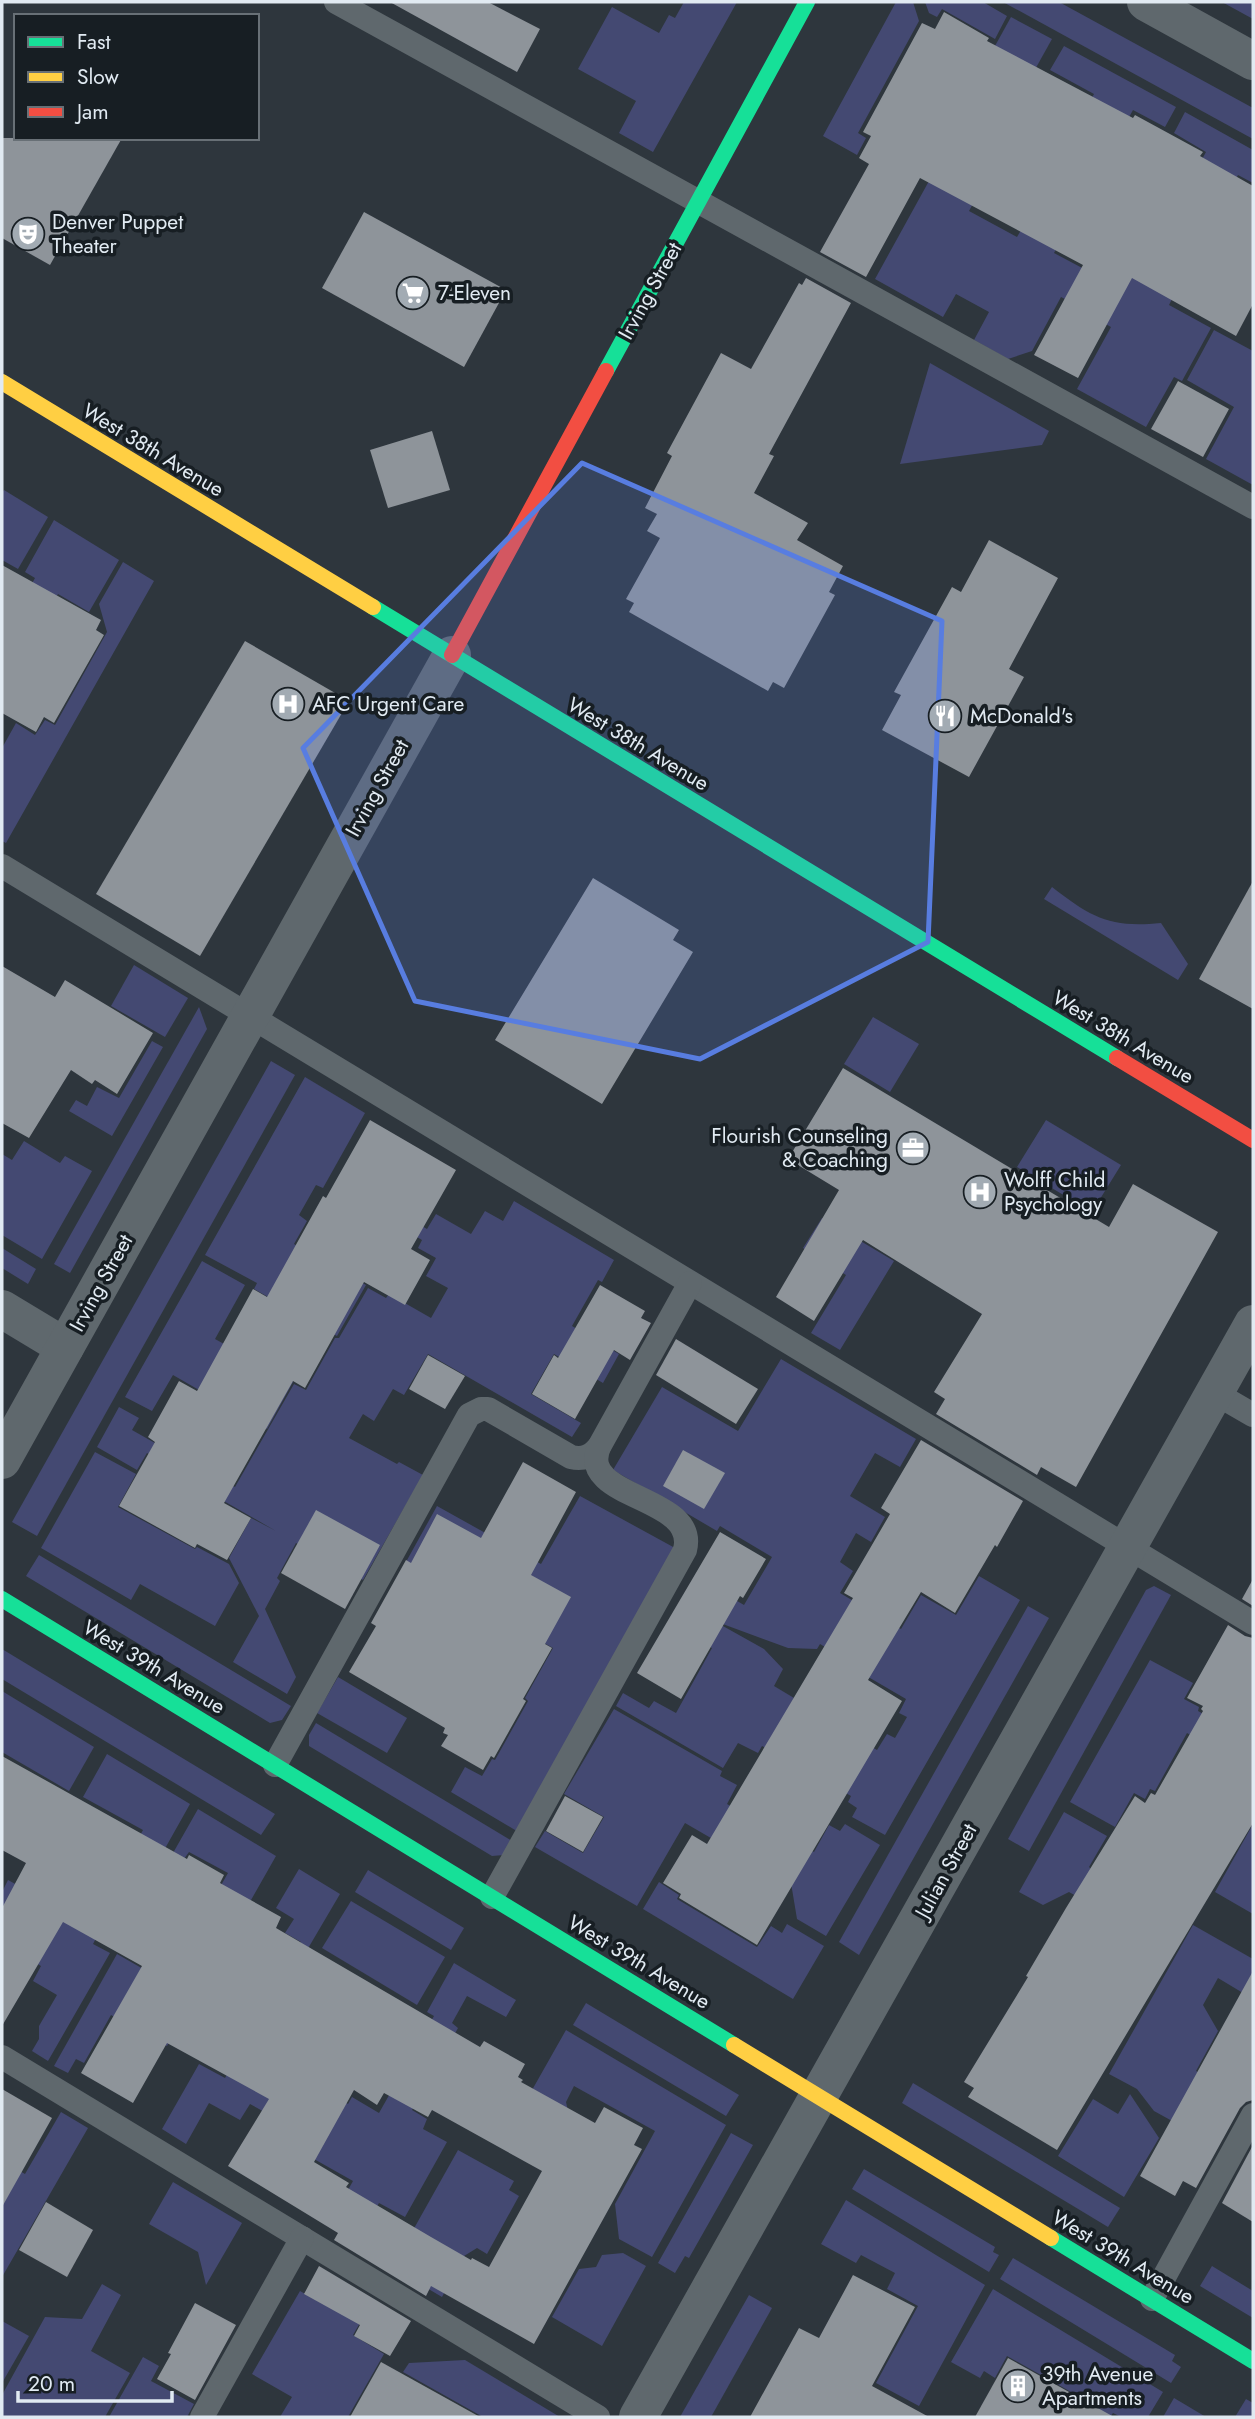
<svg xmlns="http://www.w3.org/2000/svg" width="1255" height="2419" viewBox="0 0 1255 2419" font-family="Jost,sans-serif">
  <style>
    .green { fill: #444972 }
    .building { fill: #8e949a; fill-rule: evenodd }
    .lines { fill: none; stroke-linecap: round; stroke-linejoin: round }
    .lane { stroke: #5f686d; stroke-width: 24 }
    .street { stroke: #5f686d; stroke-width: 38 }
    .fast { stroke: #16e098; stroke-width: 16 }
    .slow { stroke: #ffcf43; stroke-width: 16 }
    .jam { stroke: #f24e42; stroke-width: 16 }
    .marked { fill: #587de0; fill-opacity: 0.2; stroke: #587de0; stroke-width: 5; stroke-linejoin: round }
    .labels { text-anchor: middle; stroke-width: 7; stroke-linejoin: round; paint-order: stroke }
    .poi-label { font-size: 21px; fill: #e1eaf2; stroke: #171e23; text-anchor: start }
    .street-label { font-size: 21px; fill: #e1eaf2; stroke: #171e23 }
  </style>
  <rect width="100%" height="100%" fill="#2e363d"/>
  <g class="green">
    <polygon points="684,2 737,2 653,152 619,133 636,101 578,69 612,7 659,33 669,15 675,18"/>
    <polygon points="896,2 913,2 919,21 858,133 866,138 857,155 823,136"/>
    <polygon points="925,2 983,2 1007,16 995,39 942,9 937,17 929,13"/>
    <polygon points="1003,2 1059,2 1253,108 1253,139"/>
    <polygon points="1222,2 1253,2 1253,19"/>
    <polygon points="1011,17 1052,39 976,175 990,55"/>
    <polygon points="1064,46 1176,107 1165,127 1133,110 1071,222 1087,107 1094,94 1050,70"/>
    <polygon points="1185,112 1253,150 1253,183 1238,175 1178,283 1144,265 1206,152 1174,133"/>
    <polygon points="940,161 983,185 969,211 1017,237 1031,213 1069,225 1054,253 1086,270 1069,301 1061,297 1032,351 1008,359 974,340 989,312 956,294 943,317 875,279"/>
    <polygon points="1134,265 1177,289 1169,305 1211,328 1182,381 1174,377 1146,427 1077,389 1111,327 1075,307"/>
    <polygon points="1214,330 1253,351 1253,485 1206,459 1234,407 1187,380"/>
    <polygon points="930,363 1049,431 1042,445 900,464"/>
    <polygon points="4,490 48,517 18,569 2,560 2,493"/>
    <polygon points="54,520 119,560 89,612 58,594 52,604 45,601 2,677 2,651 35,593 29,589 35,578 25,572"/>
    <polygon points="123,562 154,581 6,843 2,841 2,748 16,723 35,735 45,720 55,725 107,632 99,604"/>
    <path d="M1052,887C1092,918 1110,928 1161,923L1188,964L1178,980L1044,899Z"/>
    <polygon points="134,965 188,998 165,1037 111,1006"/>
    <polygon points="199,1007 207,1029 70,1273 54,1264"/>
    <polygon points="873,1017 919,1044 890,1092 844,1064"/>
    <polygon points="152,1041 163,1047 112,1136 69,1111 76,1100 87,1106 97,1087 119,1098"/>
    <polygon points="271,1061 295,1075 37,1536 12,1522"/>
    <polygon points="305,1077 365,1113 323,1188 316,1185 299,1215 307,1221 294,1244 366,1285 337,1336 254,1289 257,1283 205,1255"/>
    <polygon points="1046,1120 1121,1165 1092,1212 1045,1184 991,1274 972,1263 1027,1173 1017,1167"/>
    <polygon points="24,1141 60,1163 65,1156 92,1171 42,1259 2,1235 2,1154 12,1160"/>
    <polygon points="514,1201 614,1260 602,1282 598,1280 572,1326 619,1354 603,1383 554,1354 531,1394 581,1423 572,1437 428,1354 404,1395 393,1389 374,1421 363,1414 349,1438 397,1464 399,1462 423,1475 363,1580 296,1543 277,1578 280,1581 265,1609 296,1677 287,1694 233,1662 259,1616 229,1558 251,1518 276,1531 222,1500 231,1485 235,1487 294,1384 306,1390 335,1338 339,1338 368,1288 386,1298 389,1294 431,1318 448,1288 426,1276 436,1258 418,1248 422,1240 412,1234 418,1224 427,1229 436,1214 471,1234 485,1211 503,1221"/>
    <polygon points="822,1218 894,1261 840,1350 811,1333 846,1275 803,1248"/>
    <polygon points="2,1248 36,1269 28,1284 2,1268"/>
    <polygon points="202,1261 245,1285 215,1339 293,1382 267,1429 173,1375 152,1411 125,1397"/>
    <polygon points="781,1359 916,1439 900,1467 875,1453 850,1496 885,1517 871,1542 856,1533 840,1562 853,1571 840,1593 872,1612 845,1659 820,1644 817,1649 788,1648 720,1623 696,1577 744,1605 772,1557 720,1526 717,1531 613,1470 662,1387 738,1431"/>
    <polygon points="119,1407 139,1418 132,1430 229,1485 223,1495 147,1453 137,1470 97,1447"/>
    <polygon points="95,1452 136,1474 118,1507 195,1549 197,1547 229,1564 239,1583 215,1626 140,1584 131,1600 41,1548"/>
    <polygon points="580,1496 675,1548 520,1833 451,1792 465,1767 482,1776 492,1759 495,1760 528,1701 525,1698 553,1648 446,1588 391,1589 437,1506 541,1564"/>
    <polygon points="39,1555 291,1706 282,1720 270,1723 26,1576"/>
    <polygon points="979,1576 1020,1600 885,1835 852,1817 857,1808 848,1802 851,1796 768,1748 794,1702 877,1750 887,1734 895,1738 907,1717 899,1713 906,1699 846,1664 874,1614 901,1629 921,1595 956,1615"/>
    <polygon points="1154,1586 1171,1595 1029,1851 1008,1839 1146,1590"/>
    <polygon points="680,1602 764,1649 783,1669 774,1686 794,1698 766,1748 762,1746 758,1753 738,1743 723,1768 616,1706 623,1693 649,1708 654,1701 676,1713 712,1648 668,1622"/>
    <polygon points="1028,1606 1049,1618 859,1955 839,1942"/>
    <polygon points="2,1649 275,1814 261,1835 2,1679"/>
    <polygon points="1150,1660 1193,1683 1184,1699 1199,1707 1198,1711 1253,1741 1253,1763 1251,1768 1187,1733 1155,1791 1150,1789 1145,1799 1134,1793 1115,1827 1070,1802"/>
    <polygon points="338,1677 407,1718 387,1753 317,1713"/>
    <polygon points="2,1691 94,1747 69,1791 2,1752"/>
    <polygon points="614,1709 722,1771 720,1776 737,1785 727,1804 805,1848 785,1881 685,1823 637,1906 535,1847 545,1831 583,1853 604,1817 564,1794"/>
    <polygon points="316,1723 512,1841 504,1855 492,1856 309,1746 309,1735"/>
    <polygon points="107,1754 190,1804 122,1925 101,1908 143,1830 83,1797"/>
    <polygon points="198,1809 276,1856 239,1921 220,1887 228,1873 189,1852 184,1859 173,1853"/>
    <polygon points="1064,1812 1107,1836 1089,1867 1174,1951 1069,1892 1043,1905 1019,1892"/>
    <polygon points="845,1824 880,1845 826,1936 797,1919 791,1883 810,1850 814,1852 829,1825 840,1831"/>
    <polygon points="1253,1824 1253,1914 1215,1892"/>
    <polygon points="299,1869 340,1894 280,1996 272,1991 301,1942 285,1933 294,1919 276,1908"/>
    <polygon points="368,1870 464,1928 451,1950 355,1892"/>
    <polygon points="8,1880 100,1930 93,1944 110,1953 48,2061 32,2051 39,2039 39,2026 57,1995 33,1981 41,1966 2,1943 2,1892"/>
    <polygon points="659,1882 679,1895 677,1899 757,1947 771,1926 782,1933 787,1924 824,1946 793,1999 643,1909"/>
    <polygon points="351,1901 445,1957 417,2005 322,1948"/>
    <polygon points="1193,1925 1253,1959 1253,1999 1218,1978 1203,2005 1218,2031 1196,2071 1239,2096 1212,2143 1154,2111 1137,2089 1109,2074"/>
    <polygon points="117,1954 159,1978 187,2010 167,2046 111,2015 84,2063 76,2059 68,2073 54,2066"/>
    <polygon points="454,1963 516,2000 506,2017 467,1996 452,2023 458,2028 412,2110 427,2119 423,2129 447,2142 405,2217 379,2203 375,2210 329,2224 353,2181 314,2159 306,2080 348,2104 352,2097 379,2113 434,2016 427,2012"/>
    <polygon points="586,2003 739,2095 726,2116 573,2025"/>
    <polygon points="254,2028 277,2119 250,2104 240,2120 209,2103 186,2144 162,2129 199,2064 225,2078"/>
    <polygon points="566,2030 726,2125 652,2257 619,2239 615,2204 655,2131 574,2086 566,2102 572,2128 502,2143"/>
    <polygon points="913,2083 1120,2208 1108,2227 902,2103"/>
    <polygon points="1130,2094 1159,2138 1124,2197 1058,2156 1093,2099 1118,2114"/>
    <polygon points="61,2112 88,2128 2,2277 2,2161 25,2174"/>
    <polygon points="731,2133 753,2145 689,2258 685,2256 675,2273 658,2263"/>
    <polygon points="458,2150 514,2181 509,2190 519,2196 487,2254 477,2248 464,2256 442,2297 410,2278 403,2248"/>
    <polygon points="864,2169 995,2247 993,2252 999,2255 989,2272 852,2189"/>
    <polygon points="173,2182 242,2223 206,2285 198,2252 149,2224"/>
    <polygon points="846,2200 985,2285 919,2406 876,2383 918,2306 887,2289 895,2273 861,2255 856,2263 821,2244"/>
    <polygon points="623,2253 646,2266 602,2346 552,2317 579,2269 596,2267 602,2255"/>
    <polygon points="1013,2258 1175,2355 1172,2361 1181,2367 1171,2383 1000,2279"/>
    <polygon points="1212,2266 1253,2291 1253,2318 1200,2286"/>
    <polygon points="102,2284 121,2295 91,2351 130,2373 105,2417 2,2417 2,2395 45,2317 82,2319"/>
    <polygon points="993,2289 1163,2392 1148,2417 1121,2417 1113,2413 1110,2417 1087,2417 1065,2405 1071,2392 1007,2356 995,2378 984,2371 980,2378 951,2362"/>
    <polygon points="300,2291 323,2304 371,2304 353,2335 384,2354 348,2417 280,2417 292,2397 252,2374"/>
    <polygon points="749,2295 772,2308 711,2417 680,2417"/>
    <polygon points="2,2321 29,2336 2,2383"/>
    <polygon points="143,2357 159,2366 151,2381 194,2404 187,2417 109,2417"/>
    <polygon points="465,2360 560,2417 483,2417 403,2372 409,2363"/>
    <polygon points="1174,2398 1206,2417 1163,2417"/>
    <polygon points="1246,2399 1253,2403 1253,2417 1235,2417"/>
  </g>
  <g class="building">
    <polygon points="390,2 488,2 540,29 517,72"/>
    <polygon points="944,12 989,38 987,41 1133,118 1135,115 1203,152 1200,156 1253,186 1253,304 1236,336 1132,278 1078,378 1034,355 1083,265 920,178 866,277 820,252 869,164 859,158 871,136 863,132 922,23 935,29"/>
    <polygon points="2,138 122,138 50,265 2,238"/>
    <polygon points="364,212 506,290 464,367 322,288"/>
    <polygon points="806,278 851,303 769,454 774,456 754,493 808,523 797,540 843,566 829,592 835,595 784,688 773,682 768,691 629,612 634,603 626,599 660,538 647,531 657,514 645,508 672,456 667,453 721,353 751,369 799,283 802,285"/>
    <polygon points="1178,381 1229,409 1203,457 1151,429"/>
    <polygon points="432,431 450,490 388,508 370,450"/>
    <polygon points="989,540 1058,578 1009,669 1024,677 969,777 882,730 901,695 894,692 952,587 961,592"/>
    <polygon points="2,565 101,620 96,630 104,635 54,723 44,717 36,732 2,713"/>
    <polygon points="245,641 349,701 200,956 96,894"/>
    <polygon points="593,878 679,930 673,940 693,952 602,1104 495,1040"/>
    <polygon points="1253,881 1253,1009 1199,979"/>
    <polygon points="2,966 55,997 65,980 153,1033 117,1094 95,1080 92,1084 71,1070 29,1138 2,1123"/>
    <polygon points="843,1068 1109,1227 1133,1184 1218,1232 1076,1487 1041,1467 1037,1475 936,1414 945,1399 934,1392 982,1314 863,1240 814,1321 776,1297 839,1190 788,1159"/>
    <polygon points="370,1120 456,1170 411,1249 430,1260 405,1305 364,1282 305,1388 293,1381 224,1503 251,1518 227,1560 197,1544 195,1548 119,1506 155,1442 148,1437 179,1381 197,1391 253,1289 267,1297 323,1196 326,1198"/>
    <polygon points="600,1285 645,1311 641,1318 651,1323 630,1360 614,1350 575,1419 532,1394 554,1355 558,1358"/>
    <polygon points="676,1339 758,1389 736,1424 656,1375"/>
    <polygon points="428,1355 465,1376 445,1409 409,1389"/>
    <polygon points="921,1440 1023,1501 997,1547 995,1545 955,1613 921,1592 868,1680 902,1701 757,1945 679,1898 681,1894 663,1883 692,1835 707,1844 853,1598 844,1593 890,1514 881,1508"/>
    <polygon points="683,1450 725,1473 704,1509 663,1486"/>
    <polygon points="523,1462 576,1492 531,1575 571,1597 545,1644 552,1648 523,1699 526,1701 494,1758 491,1756 483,1770 441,1746 448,1735 443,1733 445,1728 349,1672 376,1626 371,1623 406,1560 411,1563 437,1514 481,1538"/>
    <polygon points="316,1510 380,1545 345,1609 281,1573"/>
    <polygon points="720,1532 766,1559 743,1598 740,1596 681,1699 637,1673"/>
    <polygon points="1253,1579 1253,1606 1242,1599"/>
    <polygon points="1228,1625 1245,1636 1253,1638 1253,1823 1057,2150 968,2097 974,2088 964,2082 1028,1977 1026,1976 1066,1908 1135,1796 1145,1803 1151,1793 1155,1795 1203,1711 1201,1709 1203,1706 1187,1698"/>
    <path d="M2,1756L187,1859L189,1855L224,1875L220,1883L281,1917L276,1928L480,2047L484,2041L525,2064L518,2077L523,2080L521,2082L595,2123L604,2107L643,2128L634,2145L642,2149L534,2344L431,2286L426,2296L334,2240L338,2233L228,2166L269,2099L167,2043L133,2103L81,2073L142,1966L63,1922L2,2026V1908L26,1863L2,1850ZM354,2090L377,2105L384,2093L428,2117L432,2110L542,2171L489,2267L472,2258L471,2260L431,2237L346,2187L349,2183L314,2162Z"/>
    <polygon points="565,1796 603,1817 583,1852 546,1831"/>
    <polygon points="1253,1971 1253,2100 1246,2102 1240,2108 1196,2188 1183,2181 1175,2196 1140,2176"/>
    <polygon points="2,2089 52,2118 2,2207"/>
    <polygon points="1253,2145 1253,2222 1222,2203"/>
    <polygon points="46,2202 93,2230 67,2277 19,2250"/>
    <polygon points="319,2266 411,2321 390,2356 354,2336 360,2325 304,2294"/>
    <polygon points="853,2275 915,2307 872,2386 929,2417 750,2417 799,2328 819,2338"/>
    <polygon points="195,2303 236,2325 195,2400 157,2379 171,2354 168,2353"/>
    <polygon points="1008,2358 1114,2417 975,2417"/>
    <polygon points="381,2362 480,2417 350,2417"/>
  </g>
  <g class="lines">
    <g class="lane">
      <polyline points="336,2 1253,507"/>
      <polyline points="2,866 1253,1623"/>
      <polyline points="1215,1393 1253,1415"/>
      <path d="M275,1765L469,1415L481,1409H488L571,1457C584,1460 591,1456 599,1447"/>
      <path d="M492,1897L685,1550C699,1495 577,1500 599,1447L690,1283"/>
      <polyline points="2,2057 598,2417"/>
      <polyline points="1152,2299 1253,2115"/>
      <polyline points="202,2417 302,2238"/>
    </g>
    <g class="street">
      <polyline points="1146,2 1253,61"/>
      <polyline points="2,1309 65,1347"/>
      <polyline points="2,1460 452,655"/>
      <polyline points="638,2417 1253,1324"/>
    </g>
    <g class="fast">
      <polyline points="606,371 807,2"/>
      <polyline points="373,607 1117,1058"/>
      <polyline points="2,1599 734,2045"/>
      <polyline points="1051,2238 1253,2361"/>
    </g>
    <g class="slow">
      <polyline points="2,382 373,607"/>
      <polyline points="734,2045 1051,2238"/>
    </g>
    <g class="jam">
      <polyline points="452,655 606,371"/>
      <polyline points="1117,1058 1253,1140"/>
    </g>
  </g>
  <path class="marked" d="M582,463L942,621L928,942L700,1059L415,1001L303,748Z"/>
  <defs>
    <symbol id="theatre-disc" viewBox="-11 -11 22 22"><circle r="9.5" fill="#a2abb3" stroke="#171e23"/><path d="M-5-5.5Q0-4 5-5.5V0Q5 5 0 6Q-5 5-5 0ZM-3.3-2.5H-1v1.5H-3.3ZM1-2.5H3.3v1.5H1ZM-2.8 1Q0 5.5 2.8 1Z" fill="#fff"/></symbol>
    <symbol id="supermarket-disc" viewBox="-11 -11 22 22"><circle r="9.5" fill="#a2abb3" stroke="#171e23"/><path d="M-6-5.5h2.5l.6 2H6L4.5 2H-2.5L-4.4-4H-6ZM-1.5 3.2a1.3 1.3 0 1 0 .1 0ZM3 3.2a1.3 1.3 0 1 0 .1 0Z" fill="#fff"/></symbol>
    <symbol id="hospital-disc" viewBox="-11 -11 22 22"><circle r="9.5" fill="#a2abb3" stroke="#171e23"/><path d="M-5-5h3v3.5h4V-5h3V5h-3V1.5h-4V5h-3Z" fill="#fff"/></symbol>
    <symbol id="restaurant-disc" viewBox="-11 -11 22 22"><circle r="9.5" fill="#a2abb3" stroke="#171e23"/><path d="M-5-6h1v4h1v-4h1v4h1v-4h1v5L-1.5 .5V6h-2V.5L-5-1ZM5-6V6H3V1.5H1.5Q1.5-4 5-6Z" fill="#fff"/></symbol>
    <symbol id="office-disc" viewBox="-11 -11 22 22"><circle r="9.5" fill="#a2abb3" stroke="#171e23"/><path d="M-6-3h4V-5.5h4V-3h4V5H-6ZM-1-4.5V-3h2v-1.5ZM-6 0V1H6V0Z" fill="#fff"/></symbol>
    <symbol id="building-disc" viewBox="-11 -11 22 22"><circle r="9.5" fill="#a2abb3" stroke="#171e23"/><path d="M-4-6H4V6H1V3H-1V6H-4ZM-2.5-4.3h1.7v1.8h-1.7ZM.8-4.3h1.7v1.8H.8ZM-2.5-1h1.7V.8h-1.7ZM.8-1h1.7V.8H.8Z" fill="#fff"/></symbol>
  </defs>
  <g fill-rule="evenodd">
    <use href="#theatre-disc" x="9" y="215" width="38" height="38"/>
    <use href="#supermarket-disc" x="394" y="274" width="38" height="38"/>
    <use href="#hospital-disc" x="269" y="685" width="38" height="38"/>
    <use href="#restaurant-disc" x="926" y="697" width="38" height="38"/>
    <use href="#office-disc" x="894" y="1129" width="38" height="38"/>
    <use href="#hospital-disc" x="961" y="1173" width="38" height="38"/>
    <use href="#building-disc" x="999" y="2367" width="38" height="38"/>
  </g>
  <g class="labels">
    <g class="poi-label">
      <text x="52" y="229">Denver Puppet<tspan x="52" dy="24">Theater</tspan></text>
      <text x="438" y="300">7-Eleven</text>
      <text x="312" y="711">AFC Urgent Care</text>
      <text x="970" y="723">McDonald's</text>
      <text x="888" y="1143" text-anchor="end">Flourish Counseling<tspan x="888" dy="24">&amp; Coaching</tspan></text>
      <text x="1004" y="1187">Wolff Child<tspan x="1004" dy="24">Psychology</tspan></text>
      <text x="1042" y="2381">39th Avenue<tspan x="1042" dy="24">Apartments</tspan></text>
    </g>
    <g class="street-label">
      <text transform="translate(650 291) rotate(-61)" y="7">Irving Street</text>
      <text transform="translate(153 450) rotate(31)" y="7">West 38th Avenue</text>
      <text transform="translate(638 744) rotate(31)" y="7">West 38th Avenue</text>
      <text transform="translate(377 788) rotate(-61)" y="7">Irving Street</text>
      <text transform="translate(1123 1037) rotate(31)" y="7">West 38th Avenue</text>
      <text transform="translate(101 1283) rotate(-61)" y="7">Irving Street</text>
      <text transform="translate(154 1667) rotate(31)" y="7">West 39th Avenue</text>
      <text transform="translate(946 1871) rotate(-61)" y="7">Julian Street</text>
      <text transform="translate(639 1962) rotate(31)" y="7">West 39th Avenue</text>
      <text transform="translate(1123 2257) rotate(31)" y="7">West 39th Avenue</text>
    </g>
  </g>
  <rect width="1255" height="2419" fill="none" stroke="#e1eaf2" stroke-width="7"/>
  <rect x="14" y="14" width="245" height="126" fill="#171e23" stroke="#687076" stroke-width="2"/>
  <rect x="28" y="37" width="35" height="10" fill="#16e098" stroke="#687076" stroke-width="2"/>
  <text x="77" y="49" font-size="21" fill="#e1eaf2">Fast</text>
  <rect x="28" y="72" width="35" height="10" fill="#ffcf43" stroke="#687076" stroke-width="2"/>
  <text x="77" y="84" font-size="21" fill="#e1eaf2">Slow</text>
  <rect x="28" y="107" width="35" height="10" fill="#f24e42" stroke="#687076" stroke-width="2"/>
  <text x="77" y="119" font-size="21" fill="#e1eaf2">Jam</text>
  <path d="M18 2391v10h154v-10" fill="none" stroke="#e1eaf2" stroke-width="3.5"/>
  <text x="28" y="2391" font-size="21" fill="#e1eaf2" stroke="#171e23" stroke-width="5" paint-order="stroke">20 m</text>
</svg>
